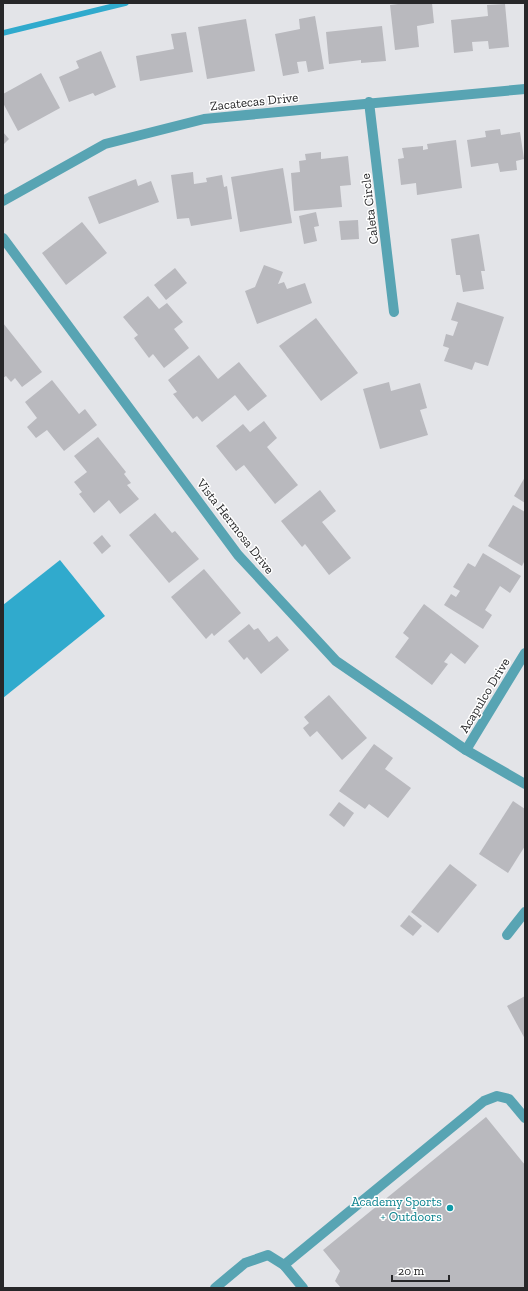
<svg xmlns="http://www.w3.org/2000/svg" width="528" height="1291" viewBox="0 0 528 1291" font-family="'Zilla Slab',serif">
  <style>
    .water { fill: #30aacd }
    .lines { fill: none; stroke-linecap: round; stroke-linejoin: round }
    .stream { stroke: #30aacd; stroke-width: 5.5 }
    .building { fill: #b9b9be }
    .minor { stroke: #58a4b3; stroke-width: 10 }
    .culture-dot { fill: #0f9aa8; stroke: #fff; stroke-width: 1.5 }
    .labels { text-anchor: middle; stroke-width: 3; stroke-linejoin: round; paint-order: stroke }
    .street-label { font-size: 13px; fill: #272729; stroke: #fff }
    .culture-label { font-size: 13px; fill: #0d838f; stroke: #fff; text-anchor: end }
  </style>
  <rect width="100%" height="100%" fill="#e3e4e8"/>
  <polygon class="water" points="60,560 105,616 3,698 3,605"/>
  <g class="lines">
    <polyline class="stream" points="3,33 126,3"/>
  </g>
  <g class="building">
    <polygon points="406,3 432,3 434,23 417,26 419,47 395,50 390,5"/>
    <polygon points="505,4 509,47 489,49 488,41 472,42 473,51 454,53 451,20 488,16 487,5"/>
    <polygon points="315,16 324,69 308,72 306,61 297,62 299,73 283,76 275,34 300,29 299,19"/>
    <polygon points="246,19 255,71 207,79 198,27"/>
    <polygon points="382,26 386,61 361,63 361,60 329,64 326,32"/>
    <polygon points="186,32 193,72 140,81 136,56 174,49 171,34"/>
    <polygon points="101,51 116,87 95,96 93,93 69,102 59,77 79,68 76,61"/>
    <polygon points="41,73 60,108 18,131 3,103 3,94"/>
    <polygon points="500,129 501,135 520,132 524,159 516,161 517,170 500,172 498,163 471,167 467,140 486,137 485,131"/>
    <polygon points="3,132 9,139 3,145"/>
    <polygon points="456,140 462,188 417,195 416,183 401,185 398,159 404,158 402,148 423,146 423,150 428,149 427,144"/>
    <polygon points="321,152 321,159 348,156 351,185 340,186 342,207 294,211 291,173 300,172 299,161 306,160 305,154"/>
    <polygon points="283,168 292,223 240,232 231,177"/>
    <polygon points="193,172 194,184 207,182 206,178 222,175 224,187 227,186 232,219 191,226 189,218 177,219 171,175"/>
    <polygon points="136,179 138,186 151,181 159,202 99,224 88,197"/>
    <polygon points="316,212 319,226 314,227 317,241 304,244 299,216"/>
    <polygon points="358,220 359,239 341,240 339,221"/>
    <polygon points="82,222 107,253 66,285 42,253"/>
    <polygon points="479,234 485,271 481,271 484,289 463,292 460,275 456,275 451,239"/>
    <polygon points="264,265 283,272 278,284 284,282 287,289 305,283 312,303 257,324 245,291 255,287"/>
    <polygon points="175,268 187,283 166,300 154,285"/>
    <polygon points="148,296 159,309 167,303 183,322 174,329 189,348 164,368 153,354 149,358 134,338 138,335 123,317"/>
    <polygon points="457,302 504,317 488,366 475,362 472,370 444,361 449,348 443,346 446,334 453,336 458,322 451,320"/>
    <polygon points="316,318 358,373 321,401 279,346"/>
    <polygon points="3,323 42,372 22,387 15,378 11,382 6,376 3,378"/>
    <polygon points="199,355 218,379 239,362 267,396 248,411 235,395 202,422 197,416 193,419 173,394 177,392 168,380"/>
    <polygon points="52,380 79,414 85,409 97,425 64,451 47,430 36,438 27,427 37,418 25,402"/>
    <polygon points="389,382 391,391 420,383 427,408 420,410 428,435 380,449 363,389"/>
    <polygon points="264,421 277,438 267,447 298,485 275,504 244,465 236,471 216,446 243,424 250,432"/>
    <polygon points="98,437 126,472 124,474 131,483 127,485 139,499 120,514 109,500 94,513 79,494 82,492 74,482 87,472 74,456"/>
    <polygon points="525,477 525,503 514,496"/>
    <polygon points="320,490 336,511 322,522 351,558 329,575 305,544 302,547 281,521"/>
    <polygon points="513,505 525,512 525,560 522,566 488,546"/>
    <polygon points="155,513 172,533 175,531 199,559 169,583 129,535"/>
    <polygon points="102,535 111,546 102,554 93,543"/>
    <polygon points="483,553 521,576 510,593 500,586 485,610 492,615 483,629 444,605 451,594 456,597 460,591 453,587 468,563 475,567"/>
    <polygon points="204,569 241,613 214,636 212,633 206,639 171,597"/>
    <polygon points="424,604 479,646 465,664 451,653 444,662 448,664 432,685 395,657 409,638 403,633"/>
    <polygon points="249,624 254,630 258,628 269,642 277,636 289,650 261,674 247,657 244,660 228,641"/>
    <polygon points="329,695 367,738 342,760 317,731 310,737 303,728 309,723 304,717"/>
    <polygon points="374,744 393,758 385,769 411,788 388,818 369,804 365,809 339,791"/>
    <polygon points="513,801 525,809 525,846 508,873 479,854"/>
    <polygon points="339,802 354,813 344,827 329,815"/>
    <polygon points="450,864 477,885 438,933 411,912"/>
    <polygon points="409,915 422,926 413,936 400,926"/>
    <polygon points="525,996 525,1039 507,1006"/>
    <polygon points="486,1117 525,1165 525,1288 341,1288 335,1281 340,1271 323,1250"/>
  </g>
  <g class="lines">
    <g class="minor">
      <polyline points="369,102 394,312"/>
      <polyline points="3,201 105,144 204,119 525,89"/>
      <polyline points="3,238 238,555 336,661 466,750 525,784"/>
      <polyline points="466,750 525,653"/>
      <polyline points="507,935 525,912"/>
      <polyline points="284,1265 484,1101 497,1096 509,1099 525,1118"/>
      <polyline points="215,1288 245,1263 268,1255 284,1265 303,1288"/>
    </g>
  </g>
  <circle class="culture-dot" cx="450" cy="1208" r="4"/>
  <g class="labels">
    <g class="street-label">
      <text transform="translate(254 101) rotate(-6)" y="5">Zacatecas Drive</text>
      <text transform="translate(369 209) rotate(-97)" y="5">Caleta Circle</text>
      <text transform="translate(236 526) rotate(52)" y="5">Vista Hermosa Drive</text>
      <text transform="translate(484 695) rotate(-59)" y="5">Acapulco Drive</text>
    </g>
    <g class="culture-label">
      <text x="442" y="1206">Academy Sports<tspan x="442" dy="15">+ Outdoors</tspan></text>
    </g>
  </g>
  <rect width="528" height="1291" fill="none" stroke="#272729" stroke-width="8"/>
  <path d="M392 1275v6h57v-6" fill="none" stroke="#272729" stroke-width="2"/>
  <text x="398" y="1275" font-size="12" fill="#272729" stroke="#ffffff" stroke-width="3" paint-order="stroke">20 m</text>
</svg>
